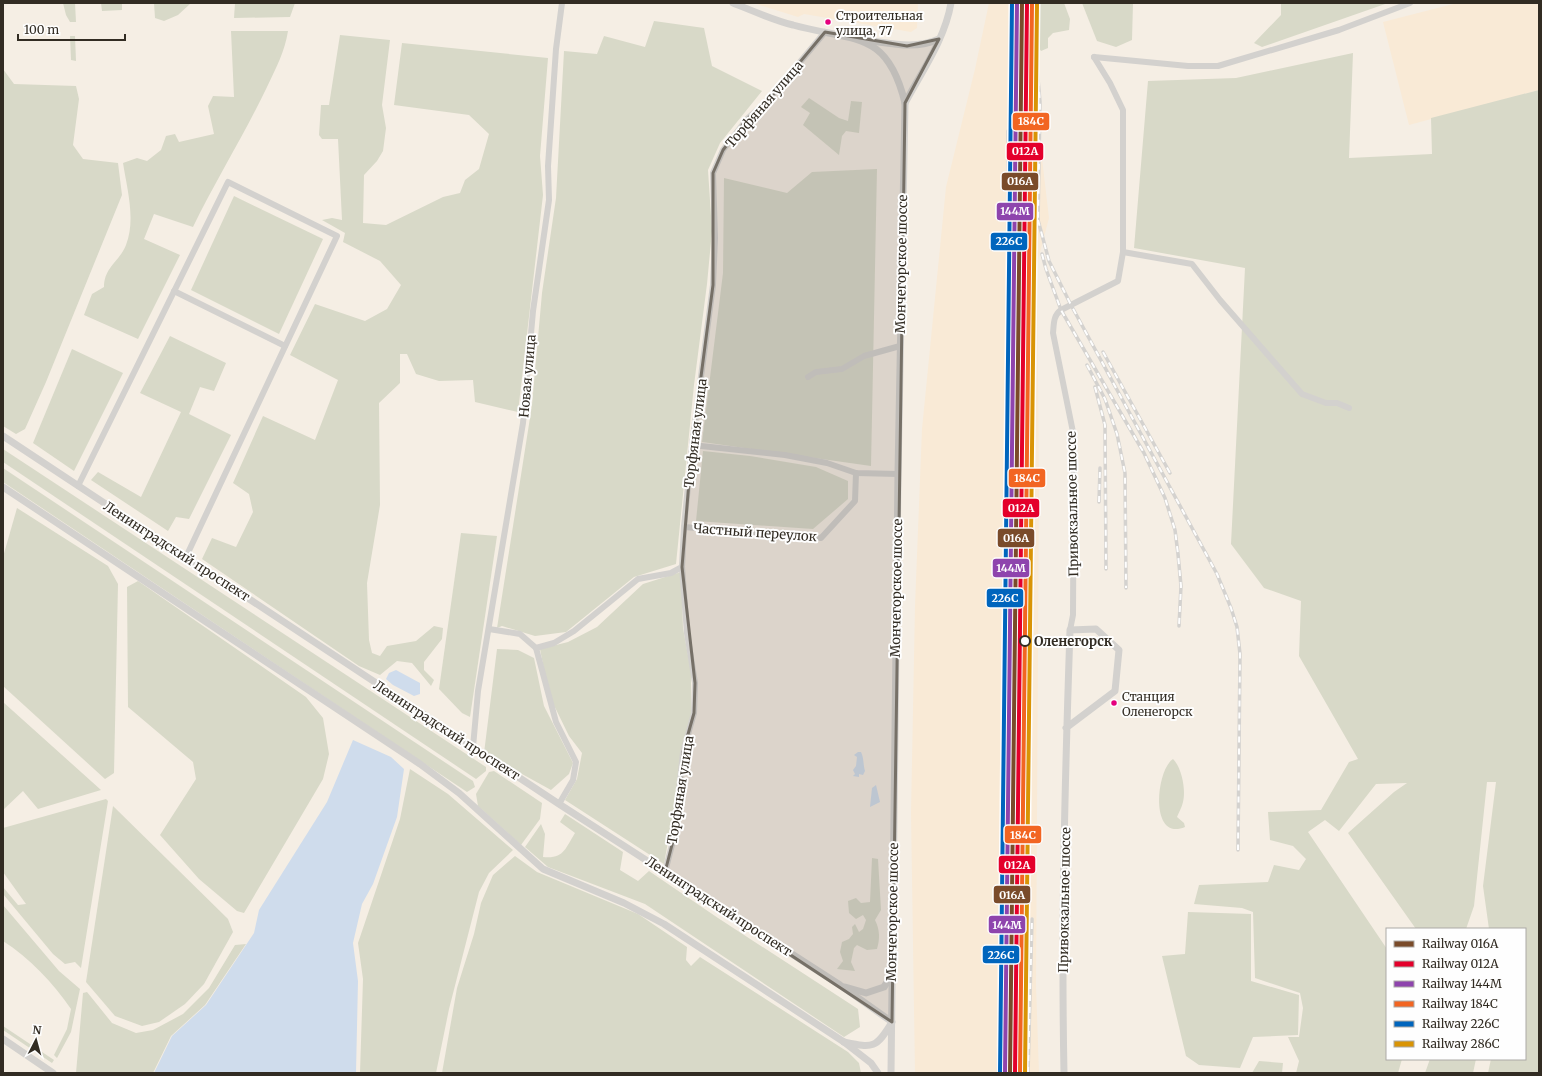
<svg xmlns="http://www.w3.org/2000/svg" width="1542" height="1076" viewBox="0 0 1542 1076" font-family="Merriweather,serif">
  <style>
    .built { fill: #f9ead6 }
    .green { fill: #d8d9c8 }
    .water { fill: #cfdcec }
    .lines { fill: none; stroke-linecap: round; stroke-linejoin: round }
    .minor { stroke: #d3d1ce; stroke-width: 6 }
    .tertiary { stroke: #d3d1ce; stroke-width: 7 }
    .rail-casing { stroke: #d4d2cf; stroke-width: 3.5 }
    .rail { stroke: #fefefe; stroke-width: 2; stroke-dasharray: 6; stroke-linecap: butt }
    .rail-1-casing { stroke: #fefefe; stroke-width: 7 }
    .rail-2-casing { stroke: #fefefe; stroke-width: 7 }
    .rail-3-casing { stroke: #fefefe; stroke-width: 7 }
    .rail-4-casing { stroke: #fefefe; stroke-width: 7 }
    .rail-5-casing { stroke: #fefefe; stroke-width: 7 }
    .rail-6-casing { stroke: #fefefe; stroke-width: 7 }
    .rail-1 { stroke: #7a4b2a; stroke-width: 4 }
    .rail-2 { stroke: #e4002b; stroke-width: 4 }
    .rail-3 { stroke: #8e44ad; stroke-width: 4 }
    .rail-4 { stroke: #f26522; stroke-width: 4 }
    .rail-5 { stroke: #0065bd; stroke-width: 4 }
    .rail-6 { stroke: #d99405; stroke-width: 4 }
    .marked { fill: #767067; fill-opacity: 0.2; stroke: #767067; stroke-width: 3; stroke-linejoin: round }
    .bus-dot { fill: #e5007d; stroke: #fefefe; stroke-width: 1.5 }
    .stop-dot { fill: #fefefe; stroke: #322c23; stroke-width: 2 }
    .labels { text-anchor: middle; stroke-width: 4; stroke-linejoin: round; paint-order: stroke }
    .bus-label { font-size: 12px; fill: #322c23; stroke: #fefefe; text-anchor: start }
    .street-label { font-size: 13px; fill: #322c23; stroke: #fefefe }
    .stop-label { font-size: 13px; font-weight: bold; fill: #322c23; stroke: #fefefe; text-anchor: start }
    .line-badge { stroke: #fefefe; stroke-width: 1.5 }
    .badge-label { font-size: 11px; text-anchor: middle; font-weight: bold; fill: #fff }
  </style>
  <rect width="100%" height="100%" fill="#f5eee4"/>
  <g class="built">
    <polygon points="753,3 918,3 917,28 911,32 804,14 798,17"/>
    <polygon points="989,3 1035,3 1035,99 1049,218 1037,264 1039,484 1036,985 1039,1073 915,1073 911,813 915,606 922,429 946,187 975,69"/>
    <polygon points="1457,3 1539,3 1539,90 1409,125 1383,22"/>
  </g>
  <g class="green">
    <polygon points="63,3 75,3 76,22 70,22 66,15"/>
    <polygon points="101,3 122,3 122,10 102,11"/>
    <polygon points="154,3 191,3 178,15 164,21 155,18"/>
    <polygon points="235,3 295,3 290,17 234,18"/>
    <polygon points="1032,3 1064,3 1070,19 1069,30 1053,33 1048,38 1048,48 1041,51 1033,39"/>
    <polygon points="1082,3 1133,3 1132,40 1116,47 1097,41"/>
    <polygon points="1281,3 1388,3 1262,47 1254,43 1281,15"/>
    <polygon points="654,21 704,28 712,66 762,91 720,143 708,170 712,231 707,284 694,385 676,564 634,577 566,632 535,636 502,626 497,628 532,405 542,293 556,198 564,51 597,54 604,36 645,47"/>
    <path d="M231,31H288C285,51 276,68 267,87C244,135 216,180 193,227L154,214L144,239L180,255L138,339L84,315L92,294L104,287C104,267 120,261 126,245C136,219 127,189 123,163L137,158L147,161L161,150L166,136L175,134L179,142L214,134L208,106L213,96L234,97Z"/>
    <polygon points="340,35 390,40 382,105 386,128 383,151 377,161 364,175 363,223 386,225 443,197 460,193 465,180 479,169 489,134 469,115 394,105 402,43 548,58 540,156 543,195 518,412 475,402 473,380 439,381 416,374 407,354 400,354 400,383 379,403 380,505 367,583 369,640 372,653 380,656 387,646 416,641 434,626 443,628 442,639 424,662 424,670 434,680 431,686 412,663 397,661 380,675 359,666 202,559 212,538 236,547 253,512 249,494 233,483 263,416 315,440 338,380 290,355 315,304 365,321 387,309 401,285 380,261 343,242 345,233 322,220 332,218 342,220 338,139 322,139 319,135 321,105 329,105"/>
    <polygon points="70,36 75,36 76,61 71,60"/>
    <polygon points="1353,53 1349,158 1432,154 1431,118 1539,90 1539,1073 1488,1073 1491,1059 1525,1059 1525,929 1489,929 1483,886 1496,782 1487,782 1474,906 1466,929 1416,929 1348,833 1394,792 1407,783 1376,784 1339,831 1325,820 1308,832 1387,949 1387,1059 1402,1059 1398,1073 1296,1073 1299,1061 1288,1037 1299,1037 1303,1008 1300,993 1255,978 1253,912 1242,908 1194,904 1199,885 1268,882 1274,865 1299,870 1306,859 1293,846 1270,840 1268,812 1321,810 1349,762 1358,759 1299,656 1301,601 1264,588 1231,544 1245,268 1134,248 1148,81 1236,78"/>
    <polygon points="3,69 14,84 76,86 79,99 73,145 83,159 118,163 122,195 46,382 25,429 16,434 3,426"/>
    <polygon points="809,98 839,118 848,121 851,101 862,102 859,133 846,131 842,136 839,155 803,125 810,113 801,107"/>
    <polygon points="877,169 871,466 702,442 723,273 724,178 787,193 812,172"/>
    <polygon points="234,196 323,239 279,334 191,290"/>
    <polygon points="170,336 226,363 214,391 200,387 189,414 231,435 189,519 176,517 168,531 91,480 98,472 141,497 181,412 140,393"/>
    <polygon points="72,349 123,373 74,471 33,443"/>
    <polygon points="3,449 486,767 486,771 476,779 3,462"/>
    <polygon points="703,451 750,456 816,467 848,481 848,499 813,529 696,521"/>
    <polygon points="3,468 473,781 475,787 467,792 3,482"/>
    <polygon points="17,508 108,566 118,584 114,773 105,779 3,686 3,557"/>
    <polygon points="461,533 497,536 470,717 462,713 439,689"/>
    <polygon points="681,572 683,628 691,672 691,714 664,864 565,800 577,779 582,753 569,736 549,695 540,649 568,642 597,627 643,584"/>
    <polygon points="138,581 306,697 323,718 329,754 323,779 244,913 237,911 199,879 160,835 196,779 193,762 128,707 127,587"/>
    <polygon points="497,649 518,650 534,658 544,706 573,763 569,774 551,790 484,753"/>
    <polygon points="3,702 101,790 38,809 23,791 3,810"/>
    <path d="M1173,759C1182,768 1186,790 1183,802C1182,807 1179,812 1177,817L1184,823L1185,827C1149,842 1156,770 1173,759Z"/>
    <polygon points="410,769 448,794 513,850 489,873 479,892 449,1009 436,1073 360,1073 363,979 358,943 400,819"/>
    <polygon points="494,771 542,803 540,819 521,845 478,806 476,794 489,772"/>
    <polygon points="106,799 108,801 81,968 75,962 65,964 53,954 3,894 3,887 18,905 26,904 3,872 3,828"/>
    <polygon points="113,806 228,919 233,932 204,984 185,1004 159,1022 142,1026 115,1016 86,982"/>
    <path d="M565,814L623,852L620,870L638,881L649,871L718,918L858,1009L860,1027L844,1037L645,904L548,867L525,847L541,824L545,834L543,857C564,859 565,849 575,833L560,822Z"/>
    <polygon points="515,856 537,872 638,914 687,947 686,960 691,966 700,957 848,1052 859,1063 861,1073 442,1073 457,988 474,934 481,903 493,875"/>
    <path d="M872,858L878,859L881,910L875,920C880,930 880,939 877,949L867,950L857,945L854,948L851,962L855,971L837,969L843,961L840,952L842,942L849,939L853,934L852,927L855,924L859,932L863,929L866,920L863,915L856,919L849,913L848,901L856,898L861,903L870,902Z"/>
    <path d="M3,905L59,971L80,989L71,1032L57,1058L54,1055L67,1029L71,1009C53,983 30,958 3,941Z"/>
    <polygon points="1188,912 1251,914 1251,981 1299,995 1298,1035 1253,1037 1240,1068 1199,1065 1186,1056 1162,956 1185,954"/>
    <polygon points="246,944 205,1005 171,1036 153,1073 76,1073 83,993 87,992 112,1023 136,1033 153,1030 183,1014 209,988 235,945"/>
    <polygon points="3,1026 54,1060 52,1063 3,1030"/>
    <polygon points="1430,1059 1476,1059 1473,1073 1425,1073"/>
    <polygon points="1259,1061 1283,1063 1282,1073 1252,1073"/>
  </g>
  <g class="water">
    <polygon points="396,670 420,683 420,694 414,696 393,685 386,679 389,673"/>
    <polygon points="353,740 391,757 404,769 397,817 373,884 362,904 353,943 358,981 356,1073 154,1073 172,1036 206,1005 254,933 259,910 327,802"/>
    <path d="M858,752H861C864,758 863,764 865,771L863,775L859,774V777L853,776L855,774L853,770L856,766L857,757L854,755Z"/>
    <polygon points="876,785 880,802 870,807 872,788"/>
  </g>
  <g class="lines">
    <g class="minor">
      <polyline points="1094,57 1188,66 1218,66 1339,30 1410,3"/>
      <polyline points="1123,252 1192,264 1220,300 1302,394 1326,403 1337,403 1349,408"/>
      <polyline points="174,291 285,346"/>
      <polyline points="808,377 816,372 842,369 864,356 900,346"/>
      <polyline points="692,445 785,455 827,463 856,473 898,474"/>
      <polyline points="78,486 228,182 337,236 186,557"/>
      <polyline points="684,527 821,538 855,501 856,473"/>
      <polyline points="489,629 520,634 536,648 554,643 574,631 638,579 671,573 682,567"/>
      <path d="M1070,630L1073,615L1074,437L1053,333C1054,324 1053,316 1061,310L1118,281L1123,252V110L1110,83L1094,57"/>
      <polyline points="536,648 556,722 576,762 573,780 559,804"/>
      <polyline points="473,747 478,691 523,423 533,311 549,200 548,166 556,49 562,3"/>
      <polyline points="665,872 674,837 683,752 694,713 695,683 687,633 682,567 684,527 692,445 713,285 715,238 713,173 723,150 747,119 770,98 825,32"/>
    </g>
    <g class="tertiary">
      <path d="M733,3C753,11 773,20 793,25C854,42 887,29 905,103L898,474L891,1073"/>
      <path d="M865,40C890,43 915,50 939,39"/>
      <path d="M905,103C922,71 945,39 951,3"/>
      <path d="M3,436L559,804L840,985L892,1022C876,1049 873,1048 844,1042"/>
      <polyline points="3,487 420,764 459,793 543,869 624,903 664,924 844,1042 871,1063 878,1073"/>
      <polyline points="845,987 866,993 884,987 891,976"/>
      <polyline points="3,1039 53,1073"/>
      <path d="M1064,1073C1061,925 1065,778 1070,630L1096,629L1119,650L1115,691L1066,728"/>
    </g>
    <defs>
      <g id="rail">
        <polyline points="1036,56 1040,102 1038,224"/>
        <polyline points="1031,103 1034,144"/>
        <polyline points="1038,220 1049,261 1071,305 1217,574 1231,608 1237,627 1240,654 1238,850"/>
        <polyline points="1008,221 1008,131"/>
        <polyline points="1042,254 1046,269 1061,310 1144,453 1165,498 1175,530 1178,554 1181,586 1179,626"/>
        <polyline points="1103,352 1170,473"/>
        <polyline points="1087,365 1105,399 1117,434 1125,473 1126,588"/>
        <polyline points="1095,387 1105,425 1106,569"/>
        <polyline points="1099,502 1100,468"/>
        <polyline points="1004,641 1008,263"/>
        <polyline points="998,1073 1000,999"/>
        <polyline points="1004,1073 1015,3"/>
        <polyline points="1028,1073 1032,919"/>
      </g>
    </defs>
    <use href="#rail" class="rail-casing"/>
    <use href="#rail" class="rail"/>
    <defs>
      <polyline id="rail-1" points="1010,1073 1022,3"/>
      <polyline id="rail-2" points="1015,1073 1027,3"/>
      <polyline id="rail-3" points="1005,1073 1017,3"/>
      <polyline id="rail-4" points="1020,1073 1032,3"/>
      <polyline id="rail-5" points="1000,1073 1012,3"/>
      <polyline id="rail-6" points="1025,1073 1037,3"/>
    </defs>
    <use href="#rail-1" class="rail-1-casing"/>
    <use href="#rail-2" class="rail-2-casing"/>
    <use href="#rail-3" class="rail-3-casing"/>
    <use href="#rail-4" class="rail-4-casing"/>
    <use href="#rail-5" class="rail-5-casing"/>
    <use href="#rail-6" class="rail-6-casing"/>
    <use href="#rail-1" class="rail-1"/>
    <use href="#rail-2" class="rail-2"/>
    <use href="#rail-3" class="rail-3"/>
    <use href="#rail-4" class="rail-4"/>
    <use href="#rail-5" class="rail-5"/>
    <use href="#rail-6" class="rail-6"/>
  </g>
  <path class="marked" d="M825,32L907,46L939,39L905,103L892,1022L665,872L674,837L683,752L694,713L695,683L682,567L692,445L713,285V173L723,150L747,119L770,98Z"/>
  <g class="bus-dot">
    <circle cx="828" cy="22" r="3.5"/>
    <circle cx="1114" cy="703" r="3.5"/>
  </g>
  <circle class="stop-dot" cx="1025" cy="641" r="5"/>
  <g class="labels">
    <g class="bus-label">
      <text x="836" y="20">Строительная<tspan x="836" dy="15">улица, 77</tspan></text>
      <text x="1122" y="701">Станция<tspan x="1122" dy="15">Оленегорск</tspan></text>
    </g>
    <g class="street-label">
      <text transform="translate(764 104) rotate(-49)" y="5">Торфяная улица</text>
      <text transform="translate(901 264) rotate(-89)" y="5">Мончегорское шоссе</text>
      <text transform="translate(527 376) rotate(-85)" y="5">Новая улица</text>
      <text transform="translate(695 433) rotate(-83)" y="5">Торфяная улица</text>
      <text transform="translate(1072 504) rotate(-91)" y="5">Привокзальное шоссе</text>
      <text transform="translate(755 532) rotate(4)" y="5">Частный переулок</text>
      <text transform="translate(177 551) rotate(33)" y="5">Ленинградский проспект</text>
      <text transform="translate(896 588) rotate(-89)" y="5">Мончегорское шоссе</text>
      <text transform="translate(447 730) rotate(33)" y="5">Ленинградский проспект</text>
      <text transform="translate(680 790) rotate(-81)" y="5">Торфяная улица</text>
      <text transform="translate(1064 900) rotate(-89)" y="5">Привокзальное шоссе</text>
      <text transform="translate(719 906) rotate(33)" y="5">Ленинградский проспект</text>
      <text transform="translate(892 912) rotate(-89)" y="5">Мончегорское шоссе</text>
    </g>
    <g class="stop-label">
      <text x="1034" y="646">Оленегорск</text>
    </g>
  </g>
  <g class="line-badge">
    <rect x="1012" y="112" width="38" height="19" rx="4" fill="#f26522"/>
    <rect x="1006" y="142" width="38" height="19" rx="4" fill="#e4002b"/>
    <rect x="1001" y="172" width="38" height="19" rx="4" fill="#7a4b2a"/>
    <rect x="996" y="202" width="38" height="19" rx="4" fill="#8e44ad"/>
    <rect x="990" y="232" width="38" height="19" rx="4" fill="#0065bd"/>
    <rect x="1008" y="468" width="38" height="20" rx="4" fill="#f26522"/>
    <rect x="1002" y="498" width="38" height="20" rx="4" fill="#e4002b"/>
    <rect x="997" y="528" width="38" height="20" rx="4" fill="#7a4b2a"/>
    <rect x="992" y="558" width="38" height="20" rx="4" fill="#8e44ad"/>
    <rect x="986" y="588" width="38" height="20" rx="4" fill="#0065bd"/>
    <rect x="1004" y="825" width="38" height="19" rx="4" fill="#f26522"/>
    <rect x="998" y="855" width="38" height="19" rx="4" fill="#e4002b"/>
    <rect x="993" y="885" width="38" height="19" rx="4" fill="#7a4b2a"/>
    <rect x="988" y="915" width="38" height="19" rx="4" fill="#8e44ad"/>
    <rect x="982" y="945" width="38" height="19" rx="4" fill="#0065bd"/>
  </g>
  <g class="badge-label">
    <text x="1031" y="125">184С</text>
    <text x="1025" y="155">012А</text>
    <text x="1020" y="185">016А</text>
    <text x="1015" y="215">144М</text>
    <text x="1009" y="245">226С</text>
    <text x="1027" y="482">184С</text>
    <text x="1021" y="512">012А</text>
    <text x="1016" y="542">016А</text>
    <text x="1011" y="572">144М</text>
    <text x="1005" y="602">226С</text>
    <text x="1023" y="839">184С</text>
    <text x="1017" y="869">012А</text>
    <text x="1012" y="899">016А</text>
    <text x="1007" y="929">144М</text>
    <text x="1001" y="959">226С</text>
  </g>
  <rect width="1542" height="1076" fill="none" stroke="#322c23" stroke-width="8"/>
  <rect x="1386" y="928" width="140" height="132" fill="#fefefe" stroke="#acaaa6"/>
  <rect x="1394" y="941" width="20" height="6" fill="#7a4b2a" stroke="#acaaa6"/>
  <text x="1422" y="948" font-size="12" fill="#322c23">Railway 016А</text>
  <rect x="1394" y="961" width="20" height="6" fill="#e4002b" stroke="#acaaa6"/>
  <text x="1422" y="968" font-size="12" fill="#322c23">Railway 012А</text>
  <rect x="1394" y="981" width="20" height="6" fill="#8e44ad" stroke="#acaaa6"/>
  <text x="1422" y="988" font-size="12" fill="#322c23">Railway 144М</text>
  <rect x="1394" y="1001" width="20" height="6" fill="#f26522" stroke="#acaaa6"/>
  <text x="1422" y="1008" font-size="12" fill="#322c23">Railway 184С</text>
  <rect x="1394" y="1021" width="20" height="6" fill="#0065bd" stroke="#acaaa6"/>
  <text x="1422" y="1028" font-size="12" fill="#322c23">Railway 226С</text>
  <rect x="1394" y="1041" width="20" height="6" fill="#d99405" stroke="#acaaa6"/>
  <text x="1422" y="1048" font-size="12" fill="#322c23">Railway 286С</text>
  <g transform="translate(36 1040) rotate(6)" stroke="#fefefe" stroke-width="3" paint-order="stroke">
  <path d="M0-3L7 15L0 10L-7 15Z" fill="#322c23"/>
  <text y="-6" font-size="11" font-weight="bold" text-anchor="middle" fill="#322c23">N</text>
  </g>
  <path d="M18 34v6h107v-6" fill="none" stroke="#322c23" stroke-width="2"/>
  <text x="24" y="34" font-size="12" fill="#322c23" stroke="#fefefe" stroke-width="3" paint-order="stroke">100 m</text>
</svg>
